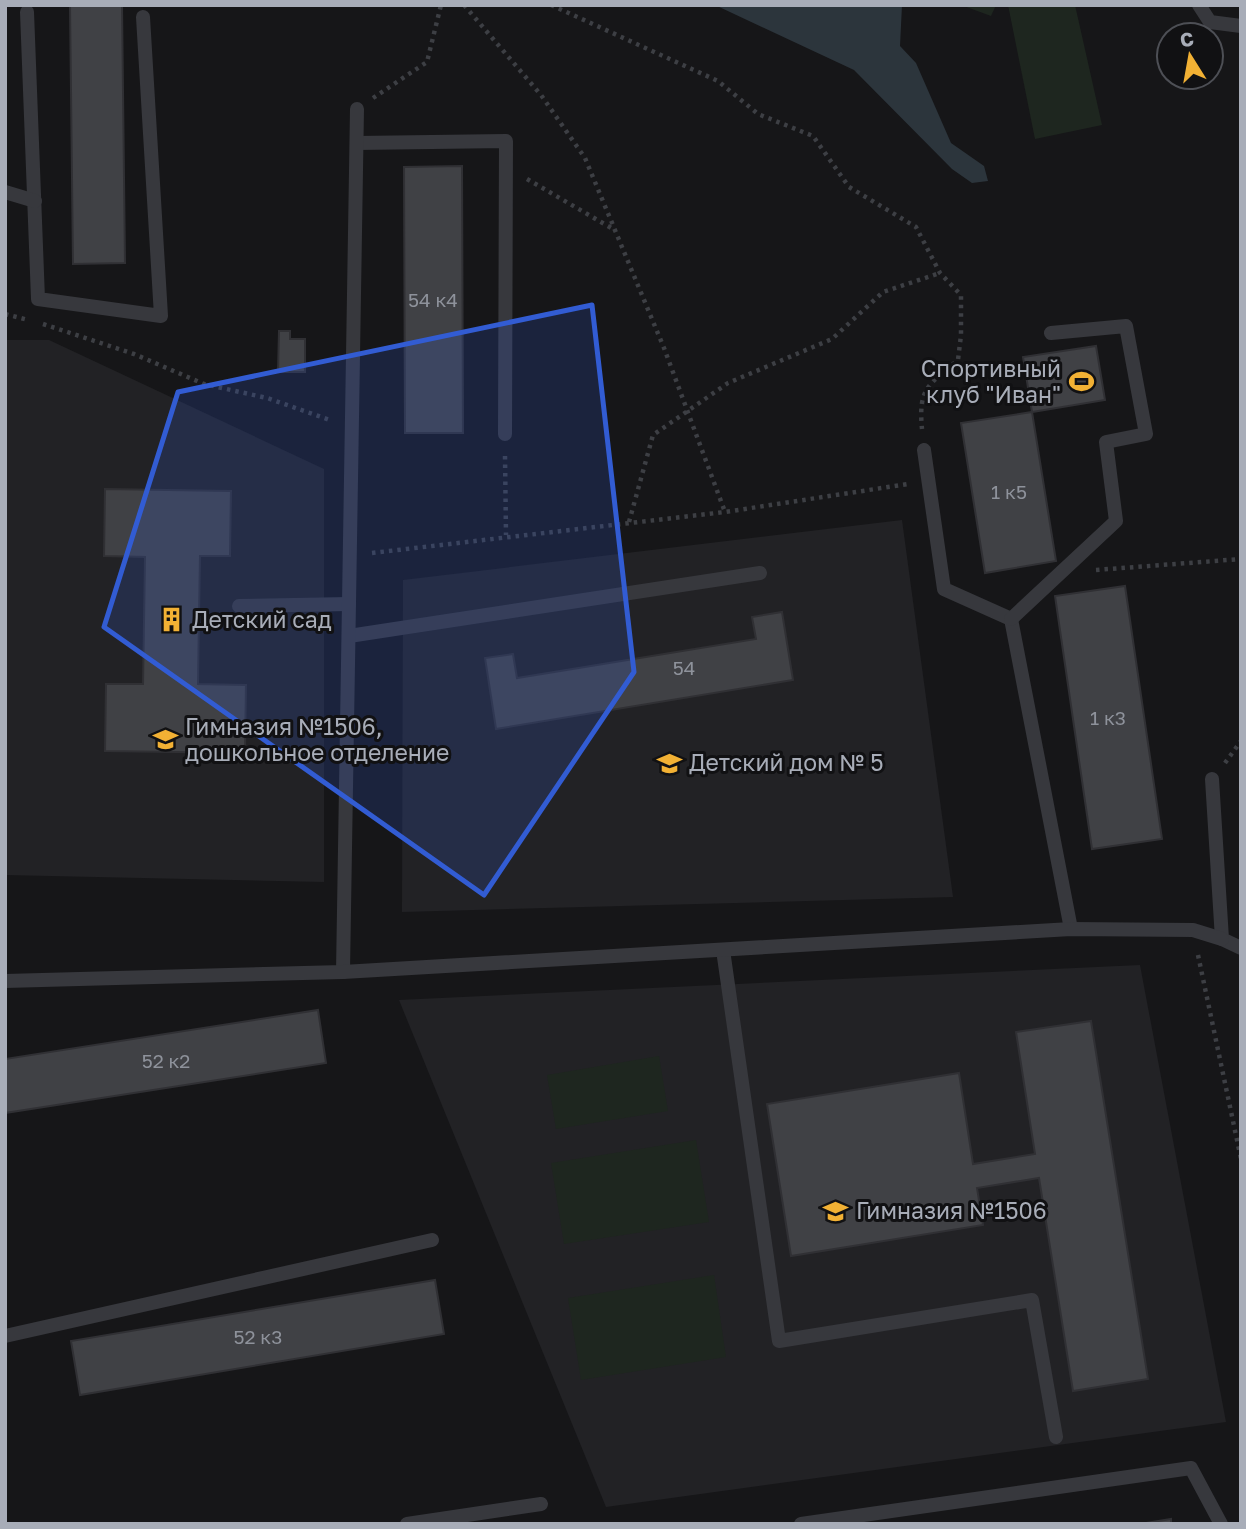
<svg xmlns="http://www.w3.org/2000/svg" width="1246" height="1529" viewBox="0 0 1246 1529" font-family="'Golos Text',sans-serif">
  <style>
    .built { fill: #222225 }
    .green { fill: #1e261f }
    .water { fill: #2c353c }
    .building { fill: #404145; stroke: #303034; stroke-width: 2 }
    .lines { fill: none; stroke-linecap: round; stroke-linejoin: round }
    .path { stroke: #3d3f44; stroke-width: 4.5; stroke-dasharray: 3.5 5; stroke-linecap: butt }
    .lane { stroke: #37383d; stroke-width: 14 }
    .marked { fill: #325cd3; fill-opacity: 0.2; stroke: #325cd3; stroke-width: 5; stroke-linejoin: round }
    .labels { text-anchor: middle; stroke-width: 6; stroke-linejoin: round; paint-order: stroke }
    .number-label { font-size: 19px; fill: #8e929b }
    .poi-label { font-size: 23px; fill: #a8adb8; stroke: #111113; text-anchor: start }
  </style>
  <rect width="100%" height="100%" fill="#161618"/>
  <g class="built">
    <polygon points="5,340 49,340 324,469 324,882 5,875"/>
    <polygon points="902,520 953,897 402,912 403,580"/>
    <polygon points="1140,965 1226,1422 606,1507 399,1000"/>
  </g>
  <g class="green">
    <polygon points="961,5 996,5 991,16"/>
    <polygon points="1008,5 1075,5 1102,125 1035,139"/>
    <polygon points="659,1056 668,1111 556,1129 547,1075"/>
    <polygon points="696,1140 709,1222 564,1244 551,1163"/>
    <polygon points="714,1275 726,1357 581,1380 568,1298"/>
  </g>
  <polygon class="water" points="715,5 902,5 900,46 916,63 951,143 984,166 988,181 972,183 952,169 854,70"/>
  <g class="building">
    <polygon points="70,5 122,5 125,263 73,264"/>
    <polygon points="462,166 463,433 405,433 404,167"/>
    <polygon points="279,331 290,331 290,339 305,339 305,372 278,372"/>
    <polygon points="1096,346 1105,400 1032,412 1023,357"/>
    <polygon points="1032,412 1056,561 985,573 961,423"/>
    <polygon points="105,489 231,491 230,556 200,556 198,684 246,685 245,753 105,751 106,684 143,684 145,557 104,556"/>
    <polygon points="1125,586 1162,839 1092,849 1055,596"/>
    <polygon points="782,612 793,680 496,729 485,658 513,654 517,678 756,639 752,617"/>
    <polygon points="318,1010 326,1063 5,1113 5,1059"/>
    <polygon points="1091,1021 1148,1379 1073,1391 1039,1178 977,1188 983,1225 791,1256 767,1104 959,1073 973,1164 1035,1154 1016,1032"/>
    <polygon points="435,1280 444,1334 80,1395 71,1341"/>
    <polygon points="1171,1519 1171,1524 1140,1524"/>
  </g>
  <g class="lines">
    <g class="path">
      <polyline points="464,5 541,95 585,158 664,348 725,512"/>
      <path d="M551,5L718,81L758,114L813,136L849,187L916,227L940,273L961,295V335L958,360C929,385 918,387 922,429"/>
      <polyline points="373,98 427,62 441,5"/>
      <polyline points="527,179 613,229"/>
      <polyline points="5,314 28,320"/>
      <polyline points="43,324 134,354 204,384 267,398 330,420"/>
      <polyline points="505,456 506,535"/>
      <polyline points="629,522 653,435 728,383 832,339 883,292 940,273"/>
      <polyline points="372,553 725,512 908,484"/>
      <polyline points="1096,570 1241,559"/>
      <polyline points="1225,763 1241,741"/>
      <polyline points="1198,955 1241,1159"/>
    </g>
    <g class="lane">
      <polyline points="1199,5 1210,22 1241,26"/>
      <polyline points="27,12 38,299 161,316 143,17"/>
      <polyline points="357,143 506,141 505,434"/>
      <polyline points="5,192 35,201"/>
      <polyline points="924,450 944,589 1011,619 1071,929"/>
      <polyline points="239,606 349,604"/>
      <polyline points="1011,619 1116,521 1106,442 1146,434 1126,326 1051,333"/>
      <polyline points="349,636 760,573"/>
      <polyline points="1212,779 1222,939 1241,948"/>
      <polyline points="723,950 779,1341 1032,1300 1056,1437"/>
      <polyline points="343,972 357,109"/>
      <polyline points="5,981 343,972 1071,929 1193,930 1222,939"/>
      <polyline points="5,1336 432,1240"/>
      <polyline points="407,1524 541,1504"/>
      <polyline points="801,1524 1191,1468 1221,1524"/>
    </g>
  </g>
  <path class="marked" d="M592,305L634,672L484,895L104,627L178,392Z"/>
  <defs>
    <symbol id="stadium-bare" viewBox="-9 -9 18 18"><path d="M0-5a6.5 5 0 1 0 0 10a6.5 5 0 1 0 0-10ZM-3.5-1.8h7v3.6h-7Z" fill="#f2b134" stroke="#111113" stroke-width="2.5" paint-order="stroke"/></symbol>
    <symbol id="building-bare" viewBox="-9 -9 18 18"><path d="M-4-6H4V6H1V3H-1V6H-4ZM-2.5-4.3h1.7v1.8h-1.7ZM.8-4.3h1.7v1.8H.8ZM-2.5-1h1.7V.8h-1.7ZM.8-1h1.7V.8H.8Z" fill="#f2b134" stroke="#111113" stroke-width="2.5" paint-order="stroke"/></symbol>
    <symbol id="school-bare" viewBox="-9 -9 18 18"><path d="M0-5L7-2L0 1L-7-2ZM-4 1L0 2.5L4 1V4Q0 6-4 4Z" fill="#f2b134" stroke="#111113" stroke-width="2.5" paint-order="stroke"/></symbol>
  </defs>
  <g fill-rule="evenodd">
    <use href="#stadium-bare" x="1064" y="364" width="35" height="35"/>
    <use href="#building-bare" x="154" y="602" width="35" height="35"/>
    <use href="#school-bare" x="148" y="722" width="35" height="35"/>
    <use href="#school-bare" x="652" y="746" width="35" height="35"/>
    <use href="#school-bare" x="818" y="1194" width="35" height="35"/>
  </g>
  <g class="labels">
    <g class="number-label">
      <text x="433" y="307">54 к4</text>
      <text x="1009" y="499">1 к5</text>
      <text x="684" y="675">54</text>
      <text x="1108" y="725">1 к3</text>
      <text x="166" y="1068">52 к2</text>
      <text x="258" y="1344">52 к3</text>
    </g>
    <g class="poi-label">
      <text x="1061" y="377" text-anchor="end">Спортивный<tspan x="1061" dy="26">клуб "Иван"</tspan></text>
      <text x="192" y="628">Детский сад</text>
      <text x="185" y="735">Гимназия №1506,<tspan x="185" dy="26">дошкольное отделение</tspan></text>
      <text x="689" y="771">Детский дом № 5</text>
      <text x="856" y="1219">Гимназия №1506</text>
    </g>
  </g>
  <rect width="1246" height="1529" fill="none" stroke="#a8adb8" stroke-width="14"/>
  <g transform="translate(1190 56) rotate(349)"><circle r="33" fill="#111113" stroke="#4d4f55" stroke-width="2"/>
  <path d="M0-5L12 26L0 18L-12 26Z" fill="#f2b134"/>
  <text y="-10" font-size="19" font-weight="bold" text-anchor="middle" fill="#a8adb8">С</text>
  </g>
</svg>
